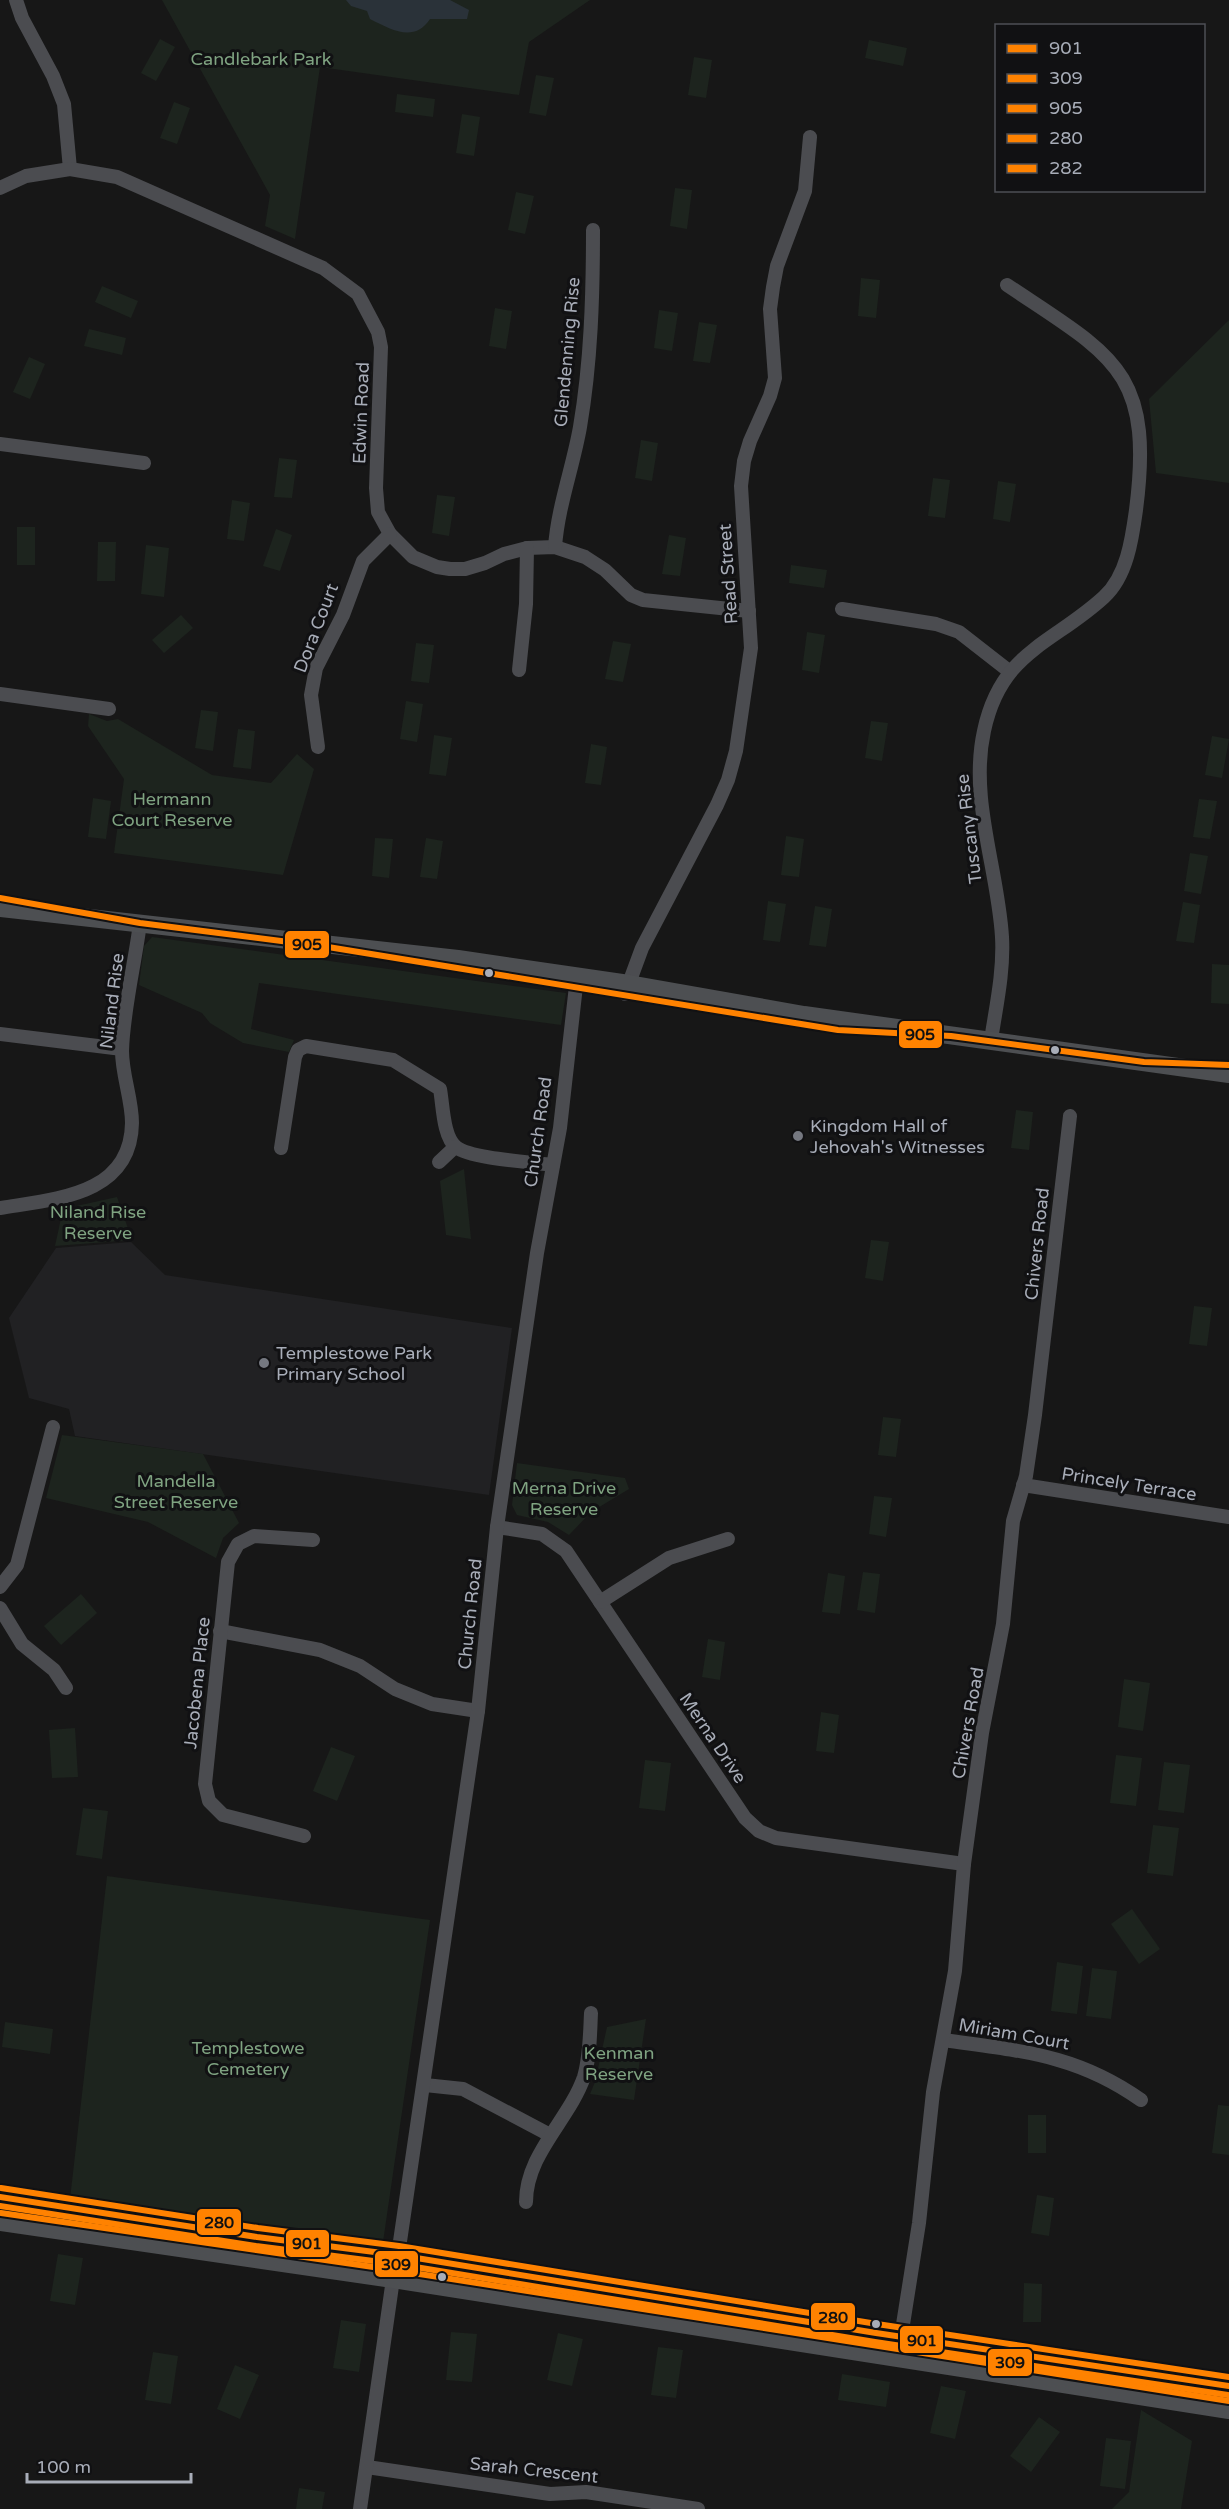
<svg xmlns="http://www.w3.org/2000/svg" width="1229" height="2509" viewBox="0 0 1229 2509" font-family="'Varela Round',sans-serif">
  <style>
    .built { fill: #212123 }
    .green { fill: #1d241e }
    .water { fill: #2a3239 }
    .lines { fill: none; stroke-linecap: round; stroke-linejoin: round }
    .minor { stroke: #4b4c50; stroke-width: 14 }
    .major { stroke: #4d4f52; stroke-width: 18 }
    .bus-1-casing { stroke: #111113; stroke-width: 10 }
    .bus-2-casing { stroke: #111113; stroke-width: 10 }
    .bus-3-casing { stroke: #111113; stroke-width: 10 }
    .bus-4-casing { stroke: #111113; stroke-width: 10 }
    .bus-5-casing { stroke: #111113; stroke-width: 10 }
    .bus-1 { stroke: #ff8200; stroke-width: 6 }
    .bus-2 { stroke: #ff8200; stroke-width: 6 }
    .bus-3 { stroke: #ff8200; stroke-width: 6 }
    .bus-4 { stroke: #ff8200; stroke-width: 6 }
    .bus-5 { stroke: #ff8200; stroke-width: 6 }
    .bus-dot { fill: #a8adb8; stroke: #111113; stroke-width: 2 }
    .poi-dot { fill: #757880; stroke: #111113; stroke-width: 2 }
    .labels { text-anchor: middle; stroke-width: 6; stroke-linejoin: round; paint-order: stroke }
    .park-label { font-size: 18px; fill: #7fa381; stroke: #111113 }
    .street-label { font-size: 18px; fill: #a8adb8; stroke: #111113 }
    .poi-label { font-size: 18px; fill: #a8adb8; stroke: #111113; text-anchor: start }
    .line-badge { stroke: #111113; stroke-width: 2 }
    .pale-badge-label { font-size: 16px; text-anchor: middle; font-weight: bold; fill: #111 }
  </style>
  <rect width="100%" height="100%" fill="#171717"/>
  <polygon class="built" points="131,1242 165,1275 512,1328 489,1495 75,1436 69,1409 29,1398 9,1318 56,1248"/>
  <g class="green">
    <polygon points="162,0 590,0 529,42 519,95 320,67 295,239 265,226 270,195"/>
    <polygon points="160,39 175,47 156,81 141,73"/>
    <polygon points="869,40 907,48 903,66 865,58"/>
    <polygon points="694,57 712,60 706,98 688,95"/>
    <polygon points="536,75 554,78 546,116 529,113"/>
    <polygon points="397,94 435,99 433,117 395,112"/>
    <polygon points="174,102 190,108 177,144 160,138"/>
    <polygon points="462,114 480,117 474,156 456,153"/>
    <polygon points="675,188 692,190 687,229 670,226"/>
    <polygon points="516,192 534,196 525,234 508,230"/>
    <polygon points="861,278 880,280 876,318 858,316"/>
    <polygon points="102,286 138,301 131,318 95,302"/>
    <polygon points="495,308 512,311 506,349 489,346"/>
    <polygon points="659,310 678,313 672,351 654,348"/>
    <polygon points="1229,320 1229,483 1156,473 1149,399"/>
    <polygon points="699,322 717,325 710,363 693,361"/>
    <polygon points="89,329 126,338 122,355 84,346"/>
    <polygon points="29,357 45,364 30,399 13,392"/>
    <polygon points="641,440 658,443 652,481 635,478"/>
    <polygon points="279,458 297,460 292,498 274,497"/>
    <polygon points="933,478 950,480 945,518 928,516"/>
    <polygon points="998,481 1016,484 1010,522 993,519"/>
    <polygon points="437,495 455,497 449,536 432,533"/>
    <polygon points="232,500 250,503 244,541 227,539"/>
    <rect x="17" y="527" width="18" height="38"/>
    <polygon points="276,529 292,535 280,571 263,566"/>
    <polygon points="669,535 686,538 680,576 662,574"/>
    <polygon points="98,542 116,542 115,581 97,581"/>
    <polygon points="146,545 169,548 164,597 141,594"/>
    <polygon points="791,565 827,570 824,588 789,583"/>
    <polygon points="181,615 193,628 164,653 152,640"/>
    <polygon points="807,632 825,635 819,673 802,670"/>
    <polygon points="613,641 631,644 623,682 605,679"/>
    <polygon points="416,643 434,645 429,683 411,681"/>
    <polygon points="406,701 423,704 417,742 400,739"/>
    <polygon points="201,710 218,712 213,751 195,748"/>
    <polygon points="89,714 107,721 118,719 212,775 271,783 297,754 314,769 283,875 114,853 124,779 88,726"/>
    <polygon points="871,721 888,723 882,761 865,758"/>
    <polygon points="238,729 255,731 251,769 233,767"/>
    <polygon points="434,735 452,738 446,776 429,774"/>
    <polygon points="1212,736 1229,739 1222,778 1205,775"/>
    <polygon points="591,744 607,747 601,785 585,783"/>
    <polygon points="93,798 111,801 106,839 88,837"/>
    <polygon points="1199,799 1217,801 1210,839 1193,837"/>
    <polygon points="786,836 804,839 799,877 781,875"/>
    <polygon points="375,838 393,839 389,878 372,876"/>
    <polygon points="426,838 443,841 437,879 420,877"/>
    <polygon points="1190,853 1208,856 1201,894 1184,891"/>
    <polygon points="768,901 786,904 780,942 763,940"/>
    <polygon points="1183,902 1200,905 1194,943 1176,941"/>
    <polygon points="815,906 832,909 826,947 809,945"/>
    <polygon points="152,937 566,993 561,1025 259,983 251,1029 294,1040 289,1052 243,1043 210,1023 202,1013 139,985 144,946"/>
    <polygon points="1212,964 1229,965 1229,1004 1211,1003"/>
    <polygon points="1016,1110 1033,1112 1029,1150 1011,1148"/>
    <polygon points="464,1169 471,1239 446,1235 440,1181"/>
    <polygon points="117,1197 132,1240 55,1246 63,1209"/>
    <polygon points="871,1240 889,1242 883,1281 865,1278"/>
    <polygon points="1194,1306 1212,1308 1207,1346 1189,1344"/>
    <polygon points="883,1417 901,1419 896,1457 878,1455"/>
    <polygon points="62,1435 203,1454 239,1523 223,1538 216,1558 148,1522 46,1498"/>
    <polygon points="517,1463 625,1478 629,1489 591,1512 569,1535 548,1522 517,1515 512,1505"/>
    <polygon points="874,1496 892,1498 886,1537 869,1534"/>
    <polygon points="863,1572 880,1574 875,1613 857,1610"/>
    <polygon points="828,1573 845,1576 840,1614 822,1612"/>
    <polygon points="81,1594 97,1613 61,1645 44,1626"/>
    <polygon points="708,1639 725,1642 720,1680 702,1677"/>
    <polygon points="1124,1679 1150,1683 1143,1731 1118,1727"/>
    <polygon points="821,1712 839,1715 834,1753 816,1751"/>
    <polygon points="75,1728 78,1777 52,1778 49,1730"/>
    <polygon points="331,1747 355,1756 337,1801 313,1791"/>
    <polygon points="1116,1755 1142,1758 1136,1806 1110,1803"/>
    <polygon points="645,1760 671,1763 665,1811 639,1808"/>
    <polygon points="1164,1762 1190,1765 1184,1813 1158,1810"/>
    <polygon points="83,1808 108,1811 102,1859 76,1855"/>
    <polygon points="1153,1825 1179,1828 1173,1876 1147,1873"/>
    <polygon points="107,1876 430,1920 383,2242 70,2199"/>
    <polygon points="1132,1909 1160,1949 1139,1964 1111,1924"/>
    <polygon points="1057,1962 1083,1966 1077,2014 1051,2011"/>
    <polygon points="1092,1968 1117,1971 1111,2019 1086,2016"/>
    <polygon points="646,2019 634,2100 590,2094 595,2082 607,2027"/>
    <polygon points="5,2022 53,2029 50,2054 2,2047"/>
    <polygon points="1218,2105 1229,2106 1229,2155 1212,2153"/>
    <rect x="1028" y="2115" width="18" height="38"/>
    <polygon points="1037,2195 1054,2198 1049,2236 1031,2233"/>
    <polygon points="58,2254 83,2258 75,2305 50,2301"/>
    <polygon points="1024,2283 1042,2284 1041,2322 1023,2322"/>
    <polygon points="341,2320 366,2324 359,2372 333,2368"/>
    <polygon points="451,2332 477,2334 472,2382 446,2380"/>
    <polygon points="558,2333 583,2339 572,2386 547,2380"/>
    <polygon points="658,2347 683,2350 676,2398 651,2395"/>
    <polygon points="153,2352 178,2356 171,2404 145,2400"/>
    <polygon points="235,2365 259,2375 240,2419 217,2409"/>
    <polygon points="842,2374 890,2382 886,2407 838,2400"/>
    <polygon points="941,2386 966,2391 955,2439 930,2433"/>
    <polygon points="1141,2410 1192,2441 1181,2509 1112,2509 1129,2492"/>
    <polygon points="1039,2417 1060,2432 1031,2472 1010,2456"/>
    <polygon points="1106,2438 1131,2441 1125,2489 1100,2486"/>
    <polygon points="299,2488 325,2492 322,2509 296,2509"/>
  </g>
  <path class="water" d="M346,0H450L469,10L467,19H430C414,43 392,30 370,19L367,11L351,6Z"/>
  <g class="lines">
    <g class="minor">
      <polyline points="16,0 22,18 53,76 64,104 70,169"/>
      <polyline points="0,188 26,176 70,169 117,177 323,268 358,294 378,332 381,347 376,488 378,512 390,534 413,557 437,567 450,569 465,569 485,563 504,554 527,548 555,547 585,557 605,570 631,595 643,600 749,611"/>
      <polyline points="0,444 144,463"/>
      <path d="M555,547C558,506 573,467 580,427C591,362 593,296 593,230"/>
      <polyline points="842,609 936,624 959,632 1009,671"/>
      <polyline points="519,670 526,604 527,548"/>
      <polyline points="0,694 109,709"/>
      <polyline points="318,747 311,695 316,668 343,615 363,561 390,534"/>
      <polyline points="625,994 642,948 717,805 728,780 736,751 751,648 741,486 744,461 750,441 770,396 775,378 770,309 773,287 777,266 805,191 810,137"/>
      <polyline points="0,1034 122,1049"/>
      <path d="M991,1040C996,1007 1004,971 1002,937C998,869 969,799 984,731C1001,651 1053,644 1104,597C1127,576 1132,539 1136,510C1154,370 1113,356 1007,285"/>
      <path d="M281,1148L295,1057L298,1050L306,1046L393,1060L440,1089C443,1105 443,1137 456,1147C471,1159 532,1162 553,1165"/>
      <polyline points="439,1162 455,1147"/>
      <path d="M0,1208C54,1199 131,1196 132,1123C132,1099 122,1075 122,1051C123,1011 135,963 140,923"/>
      <polyline points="1023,1485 1229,1517"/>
      <polyline points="497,1527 542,1534 566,1551 745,1818 759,1831 776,1838 964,1864"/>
      <polyline points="0,1587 17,1565 53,1427"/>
      <polyline points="600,1602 669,1558 728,1539"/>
      <polyline points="0,1608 22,1644 54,1670 66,1688"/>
      <polyline points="220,1631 320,1650 360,1666 395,1689 432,1704 478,1711"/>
      <polyline points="304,1836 223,1815 209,1801 205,1784 228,1562 238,1544 254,1536 313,1540"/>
      <path d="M944,2040C1020,2051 1076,2054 1141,2100"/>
      <polyline points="425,2085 463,2089 550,2135"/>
      <path d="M526,2202C526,2154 569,2120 584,2077C590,2057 590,2034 591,2013"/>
      <polyline points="398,2255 478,1711 497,1527 537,1253 560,1128 577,977"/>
      <polyline points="901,2337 919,2223 933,2092 955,1971 964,1864 982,1733 1003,1624 1013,1521 1026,1476 1035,1415 1070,1116"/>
      <polyline points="367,2467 550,2494 586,2492 698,2509"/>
      <polyline points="360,2509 393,2279"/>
    </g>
    <g class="major">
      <polyline points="0,908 458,959 629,984 804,1015 1229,1074"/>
      <polyline points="0,2197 257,2237 398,2255 876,2333 1229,2386"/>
      <polyline points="0,2222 393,2279 1229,2410"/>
    </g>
    <defs>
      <polyline id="bus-1" points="0,2197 257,2237 398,2255 876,2333 1229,2386"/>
      <polyline id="bus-2" points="0,2206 256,2246 397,2264 875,2342 1228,2395"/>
      <polyline id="bus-3" points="0,898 140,923 328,947 838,1030 951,1036 1144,1062 1229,1065"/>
      <polyline id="bus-4" points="1,2188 258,2228 399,2246 877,2324 1229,2377"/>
      <polyline id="bus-5" points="1,2213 394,2270 1229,2401"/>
    </defs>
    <use href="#bus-1" class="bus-1-casing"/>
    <use href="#bus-2" class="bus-2-casing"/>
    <use href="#bus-3" class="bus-3-casing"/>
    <use href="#bus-4" class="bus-4-casing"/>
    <use href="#bus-5" class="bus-5-casing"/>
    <use href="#bus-1" class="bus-1"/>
    <use href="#bus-2" class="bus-2"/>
    <use href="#bus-3" class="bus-3"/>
    <use href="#bus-4" class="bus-4"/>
    <use href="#bus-5" class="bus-5"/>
  </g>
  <g class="bus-dot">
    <circle cx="489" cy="973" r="5"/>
    <circle cx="1055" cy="1050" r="5"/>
    <circle cx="442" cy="2277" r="5"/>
    <circle cx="876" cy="2324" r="5"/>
  </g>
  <g class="poi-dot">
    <circle cx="798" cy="1136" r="6"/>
    <circle cx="264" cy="1363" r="6"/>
  </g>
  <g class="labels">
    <g class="park-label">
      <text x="261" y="65">Candlebark Park</text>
      <text x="172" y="805">Hermann<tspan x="172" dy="21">Court Reserve</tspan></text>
      <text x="98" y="1218">Niland Rise<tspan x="98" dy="21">Reserve</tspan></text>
      <text x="176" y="1487">Mandella<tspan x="176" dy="21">Street Reserve</tspan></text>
      <text x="564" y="1494">Merna Drive<tspan x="564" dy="21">Reserve</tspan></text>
      <text x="248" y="2054">Templestowe<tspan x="248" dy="21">Cemetery</tspan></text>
      <text x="619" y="2059">Kenman<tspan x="619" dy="21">Reserve</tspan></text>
    </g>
    <g class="street-label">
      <text transform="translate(567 352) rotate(-85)" y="6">Glendenning Rise</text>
      <text transform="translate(361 413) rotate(-88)" y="6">Edwin Road</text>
      <text transform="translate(728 574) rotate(-94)" y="6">Read Street</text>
      <text transform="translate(316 628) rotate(-69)" y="6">Dora Court</text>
      <text transform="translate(969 829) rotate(-97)" y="6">Tuscany Rise</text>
      <text transform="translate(112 1001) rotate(-83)" y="6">Niland Rise</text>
      <text transform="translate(538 1132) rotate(-82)" y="6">Church Road</text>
      <text transform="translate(1037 1244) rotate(-84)" y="6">Chivers Road</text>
      <text transform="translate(1129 1484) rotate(9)" y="6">Princely Terrace</text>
      <text transform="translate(470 1614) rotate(-84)" y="6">Church Road</text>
      <text transform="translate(197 1683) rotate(-84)" y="6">Jacobena Place</text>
      <text transform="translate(968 1723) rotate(-80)" y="6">Chivers Road</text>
      <text transform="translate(713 1738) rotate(56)" y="6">Merna Drive</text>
      <text transform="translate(1014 2034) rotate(10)" y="6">Miriam Court</text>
      <text transform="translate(534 2470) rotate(6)" y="6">Sarah Crescent</text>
    </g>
    <g class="poi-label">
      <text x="810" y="1132">Kingdom Hall of<tspan x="810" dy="21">Jehovah's Witnesses</tspan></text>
      <text x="276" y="1359">Templestowe Park<tspan x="276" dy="21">Primary School</tspan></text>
    </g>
  </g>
  <g class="line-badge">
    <rect x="284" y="930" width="46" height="29" rx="6" fill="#ff8200"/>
    <rect x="898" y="1020" width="45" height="29" rx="6" fill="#ff8200"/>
    <rect x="196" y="2208" width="46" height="28" rx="6" fill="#ff8200"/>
    <rect x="285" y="2229" width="45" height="29" rx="6" fill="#ff8200"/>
    <rect x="374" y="2250" width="45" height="28" rx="6" fill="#ff8200"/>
    <rect x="810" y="2302" width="46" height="29" rx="6" fill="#ff8200"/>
    <rect x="899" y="2325" width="45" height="29" rx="6" fill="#ff8200"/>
    <rect x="987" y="2348" width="46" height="29" rx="6" fill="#ff8200"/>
  </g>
  <g class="pale-badge-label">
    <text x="307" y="950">905</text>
    <text x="920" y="1040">905</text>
    <text x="219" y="2228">280</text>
    <text x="307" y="2249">901</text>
    <text x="396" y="2270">309</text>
    <text x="833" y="2323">280</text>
    <text x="922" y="2346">901</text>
    <text x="1010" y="2368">309</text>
  </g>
  <rect x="995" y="24" width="210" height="168" fill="#111113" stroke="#4d4f55" stroke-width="1.5"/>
  <rect x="1007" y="44" width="30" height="9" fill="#ff8200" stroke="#4d4f55" stroke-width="1.5"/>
  <text x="1049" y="54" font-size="18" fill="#a8adb8">901</text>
  <rect x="1007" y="74" width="30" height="9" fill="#ff8200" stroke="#4d4f55" stroke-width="1.5"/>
  <text x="1049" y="84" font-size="18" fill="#a8adb8">309</text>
  <rect x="1007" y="104" width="30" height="9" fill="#ff8200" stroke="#4d4f55" stroke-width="1.5"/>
  <text x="1049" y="114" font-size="18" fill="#a8adb8">905</text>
  <rect x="1007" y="134" width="30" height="9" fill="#ff8200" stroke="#4d4f55" stroke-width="1.5"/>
  <text x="1049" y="144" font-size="18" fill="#a8adb8">280</text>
  <rect x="1007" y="164" width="30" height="9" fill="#ff8200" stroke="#4d4f55" stroke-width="1.5"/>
  <text x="1049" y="174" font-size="18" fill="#a8adb8">282</text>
  <path d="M27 2473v9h164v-9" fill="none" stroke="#a8adb8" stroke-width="3"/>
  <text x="36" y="2473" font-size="18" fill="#a8adb8" stroke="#111113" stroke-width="4.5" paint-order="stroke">100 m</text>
</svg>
